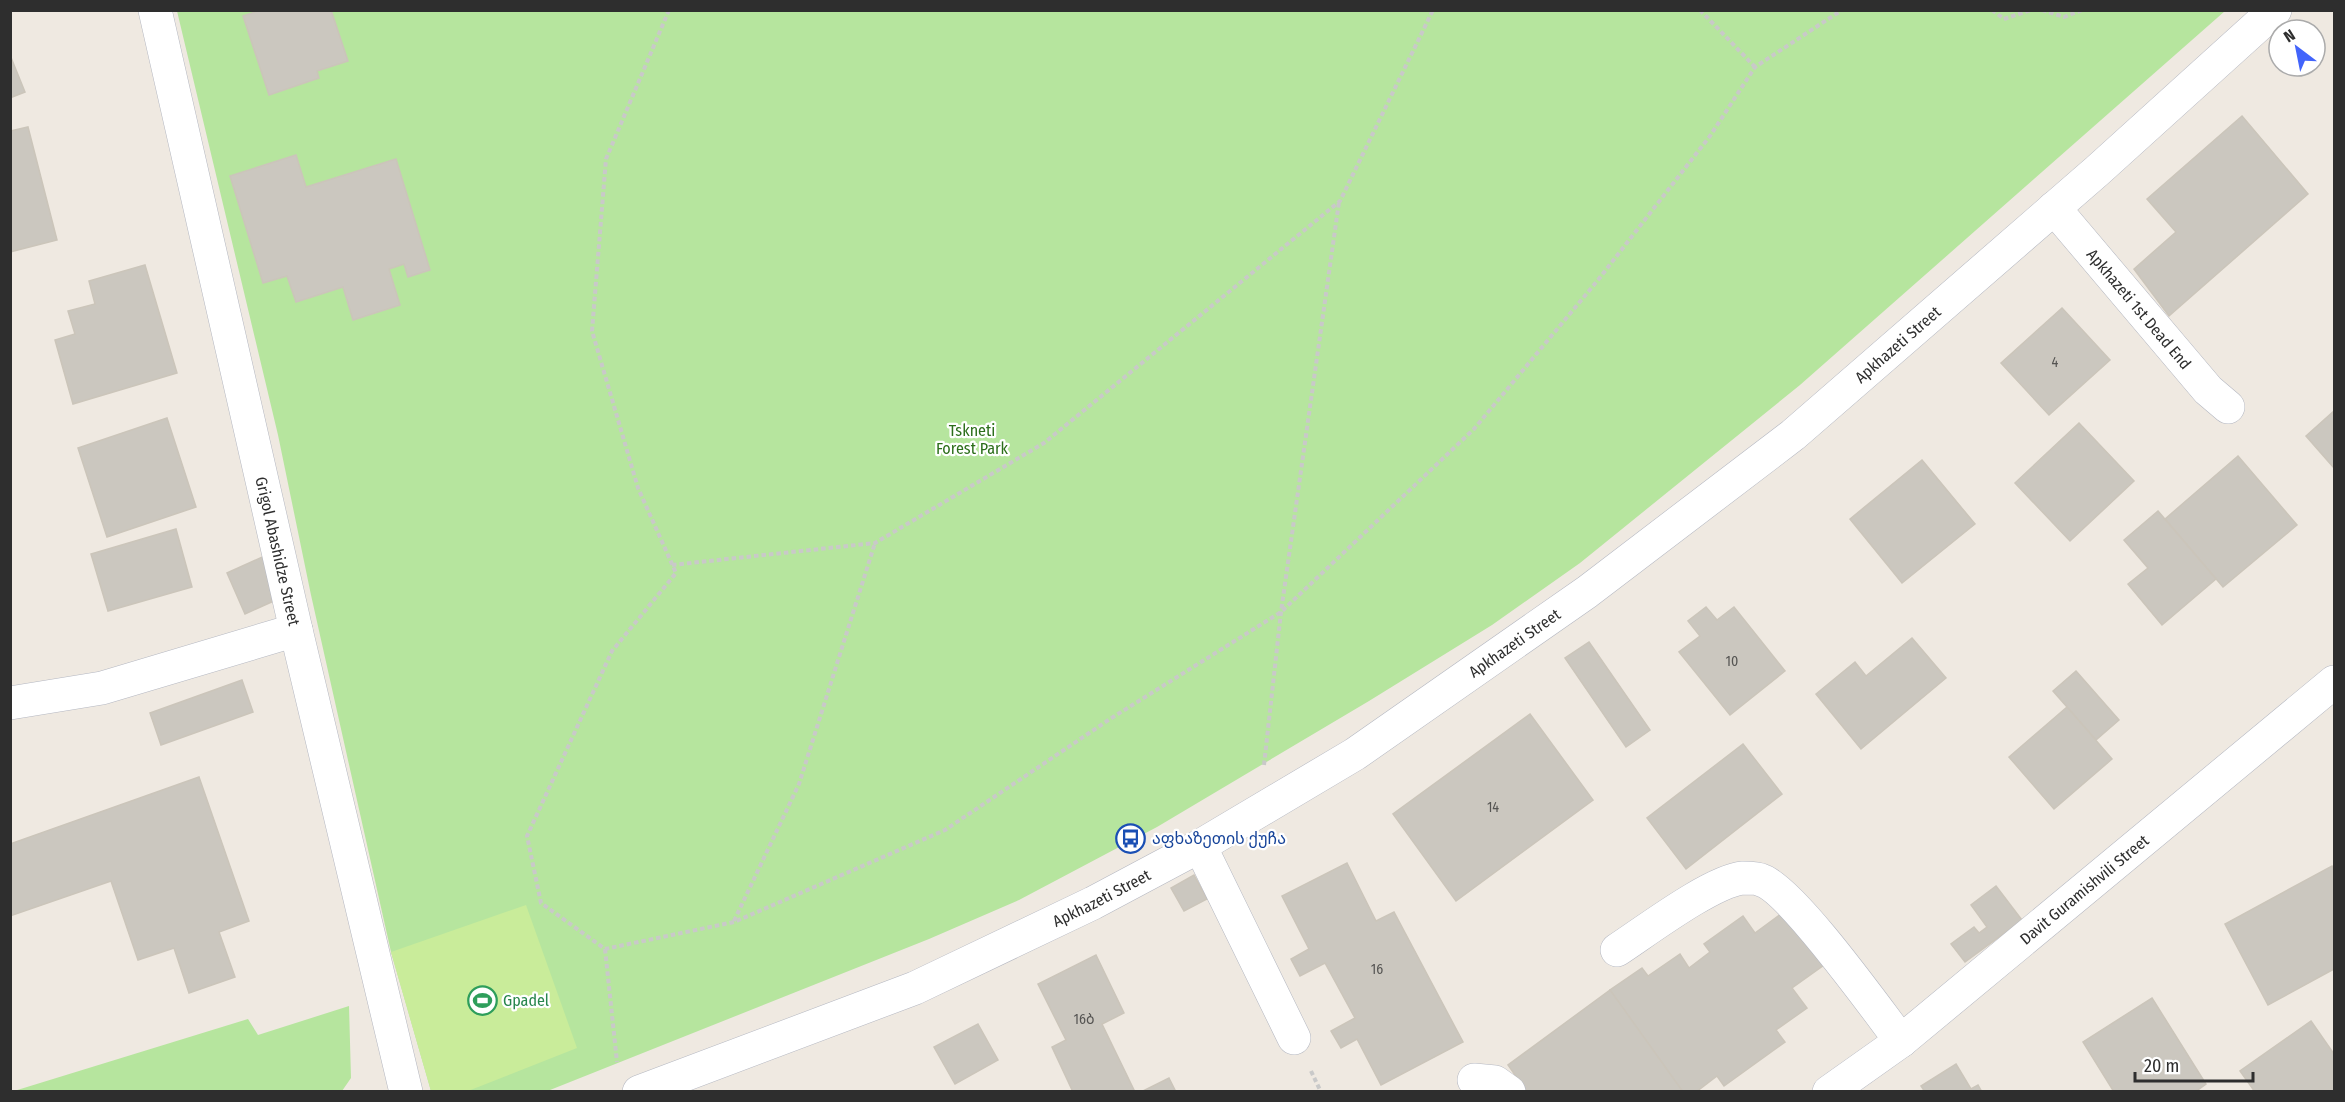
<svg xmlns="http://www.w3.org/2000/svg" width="2345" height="1102" viewBox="0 0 2345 1102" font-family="'Fira Sans Condensed','Noto Sans Georgian',sans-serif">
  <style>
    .green { fill: #b6e59e }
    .pitch { fill: #c9ec9a }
    .building { fill: #cbc7bf; stroke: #cbc5ba; stroke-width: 1.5 }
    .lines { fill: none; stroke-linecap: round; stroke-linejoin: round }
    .minor-casing { stroke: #b4b7c1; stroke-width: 34 }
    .path { stroke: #c9c9c9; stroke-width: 4; stroke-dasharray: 4.5 3; stroke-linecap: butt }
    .minor { stroke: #fff; stroke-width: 33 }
    .labels { text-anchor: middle; stroke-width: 4.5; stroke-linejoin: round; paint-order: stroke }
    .number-label { font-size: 14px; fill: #555452 }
    .street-label { font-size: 16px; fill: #2e2e2e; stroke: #fff }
    .park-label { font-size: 16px; fill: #2c6e1b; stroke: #fff }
    .transit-label { font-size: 16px; fill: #164399; stroke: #fff; text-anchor: start }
    .leisure-label { font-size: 16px; fill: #27864d; stroke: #fff; text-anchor: start }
  </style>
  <rect width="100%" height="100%" fill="#efe9e1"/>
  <g class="green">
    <polygon points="177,11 2225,11 1800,385 1580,563 1492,625 1369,701 1157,827 1019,900 929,939 545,1092 431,1091 391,952 311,595 278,435"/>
    <polygon points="349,1006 351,1078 342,1091 14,1091 248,1019 258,1035"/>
  </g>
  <polygon class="pitch" points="526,905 577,1048 468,1091 431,1091 391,952"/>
  <g class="building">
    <polygon points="261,10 331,10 348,61 317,71 319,78 269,95 243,16"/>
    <polygon points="10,55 25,92 10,98"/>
    <polygon points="2242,116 2308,194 2169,316 2134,269 2176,232 2147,199"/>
    <polygon points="28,127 57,240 10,252 10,131"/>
    <polygon points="296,155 306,187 396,159 430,270 408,277 404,264 389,269 400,305 353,320 343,287 296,302 287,276 263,283 230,176"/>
    <polygon points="145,265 177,373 73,404 55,340 75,334 68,311 95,304 89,281"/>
    <polygon points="2062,308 2110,360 2049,415 2001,363"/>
    <polygon points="2334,411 2334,468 2306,436"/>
    <polygon points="167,418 196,507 107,537 78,448"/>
    <polygon points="2079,423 2134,481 2070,541 2015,483"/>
    <polygon points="2238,456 2297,525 2223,587 2165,519"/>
    <polygon points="1922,460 1975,524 1902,583 1850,519"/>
    <polygon points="2158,511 2216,579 2162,625 2128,584 2148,568 2124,540"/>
    <polygon points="176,529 192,587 108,611 91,554"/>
    <polygon points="269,554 287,595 245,614 227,573"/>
    <polygon points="1706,607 1717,620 1734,607 1785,671 1730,715 1679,652 1700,636 1688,621"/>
    <polygon points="1912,638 1946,678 1861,749 1816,694 1855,662 1866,676"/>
    <polygon points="1589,642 1650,730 1626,747 1565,658"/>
    <polygon points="2076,671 2119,720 2096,740 2053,691"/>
    <polygon points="242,680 253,712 161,745 150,713"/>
    <polygon points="2067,707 2112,759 2054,809 2009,757"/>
    <polygon points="1530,714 1593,800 1456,901 1393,814"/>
    <polygon points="1743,744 1782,794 1686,869 1647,818"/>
    <polygon points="199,777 249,921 219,932 235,977 189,993 174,948 138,960 111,881 10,916 10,844"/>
    <polygon points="1347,863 1376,921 1394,912 1463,1042 1381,1085 1357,1039 1341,1048 1331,1031 1355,1018 1325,963 1300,976 1291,959 1309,949 1282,896"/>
    <polygon points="2332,866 2334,871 2334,969 2268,1005 2225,924"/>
    <polygon points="1194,875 1207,899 1184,911 1171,888"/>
    <polygon points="1996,886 2022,920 1965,962 1951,944 1974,927 1979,933 1987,927 1971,905"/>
    <polygon points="1785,911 1824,965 1792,988 1807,1008 1776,1030 1785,1042 1724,1086 1717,1076 1696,1092 1683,1092 1610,990 1642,968 1648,976 1680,954 1689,968 1710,952 1704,944 1743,916 1755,933"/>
    <polygon points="1096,955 1124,1013 1102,1024 1135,1092 1073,1092 1052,1047 1066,1040 1038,984"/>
    <polygon points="1610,990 1683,1092 1527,1092 1508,1065"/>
    <polygon points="2152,998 2206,1084 2195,1092 2114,1092 2083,1042"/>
    <polygon points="2311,1021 2334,1054 2334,1091 2255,1092 2240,1071"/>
    <polygon points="978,1024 998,1060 955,1084 934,1047"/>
    <polygon points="1956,1064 1971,1089 1978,1085 1982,1092 1925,1092 1921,1086"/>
    <polygon points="1169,1078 1176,1092 1141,1092"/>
  </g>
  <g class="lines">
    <defs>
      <g id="minor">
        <path id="s1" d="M155,10L296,630L406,1092"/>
        <path id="s2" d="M2054,208L2208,390L2228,407"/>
        <polyline points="10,703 102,688 296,630"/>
        <polyline points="1200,846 1294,1038"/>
        <path d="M1617,950C1646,931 1712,881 1743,878C1748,878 1757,878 1761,880C1791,889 1878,1011 1901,1041"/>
        <polyline points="1474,1080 1495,1082 1509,1092"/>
        <path id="s3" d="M639,1092L915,988L1093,903L1200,846L1355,754L1587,592L1793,435L2097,171L2275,10"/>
        <path id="s4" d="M1829,1092L1901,1041L2334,682"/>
      </g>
    </defs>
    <use href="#minor" class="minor-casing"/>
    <g class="path">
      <polyline points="669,10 606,159 592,331 638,488 676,573 612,651 527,836 541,903 605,949 734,922 945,830 1110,719 1281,612 1474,429 1598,280 1710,136 1755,67 1842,10"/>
      <polyline points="1700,10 1755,67"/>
      <polyline points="1992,10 2004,19 2031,10"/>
      <polyline points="2042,10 2064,17 2082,10"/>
      <polyline points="672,565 875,543 1044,443 1340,201 1433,10"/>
      <polyline points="1264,765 1281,612 1339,202"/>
      <polyline points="734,921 799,784 875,543"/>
      <polyline points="605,949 617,1062"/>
      <polyline points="1311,1071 1321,1092"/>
    </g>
    <use href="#minor" class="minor"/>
  </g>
  <defs>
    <symbol id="bus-ring" viewBox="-11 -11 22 22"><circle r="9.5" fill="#fff" stroke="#1a4fb4" stroke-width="1.5"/><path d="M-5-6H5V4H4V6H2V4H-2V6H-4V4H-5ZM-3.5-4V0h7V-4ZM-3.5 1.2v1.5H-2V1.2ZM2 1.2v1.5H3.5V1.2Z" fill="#1a4fb4"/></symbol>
    <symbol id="stadium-ring" viewBox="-11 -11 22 22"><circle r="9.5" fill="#fff" stroke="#2e9e5b" stroke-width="1.5"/><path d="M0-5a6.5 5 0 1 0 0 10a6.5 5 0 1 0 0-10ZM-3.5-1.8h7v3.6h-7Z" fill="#2e9e5b"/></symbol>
  </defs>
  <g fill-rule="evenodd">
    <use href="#bus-ring" x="1114" y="822" width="33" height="33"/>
    <use href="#stadium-ring" x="466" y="984" width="33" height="33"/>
  </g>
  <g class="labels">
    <g class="number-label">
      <text x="2055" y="367">4</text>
      <text x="1732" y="666">10</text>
      <text x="1493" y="812">14</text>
      <text x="1377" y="974">16</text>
      <text x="1084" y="1024">16ბ</text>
    </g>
    <g class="street-label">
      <text dy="6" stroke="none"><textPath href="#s2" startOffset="132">Apkhazeti 1st Dead End</textPath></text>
      <text dy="6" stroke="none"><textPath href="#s3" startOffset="1474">Apkhazeti Street</textPath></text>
      <text dy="6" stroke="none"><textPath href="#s1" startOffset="555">Grigol Abashidze Street</textPath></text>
      <text dy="6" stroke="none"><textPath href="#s3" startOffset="988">Apkhazeti Street</textPath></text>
      <text dy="6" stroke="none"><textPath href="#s4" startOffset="326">Davit Guramishvili Street</textPath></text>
      <text dy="6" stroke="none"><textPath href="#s3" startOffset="502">Apkhazeti Street</textPath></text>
    </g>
    <g class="park-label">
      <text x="972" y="436">Tskneti<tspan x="972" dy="18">Forest Park</tspan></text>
    </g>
    <g class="transit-label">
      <text x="1152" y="844">აფხაზეთის ქუჩა</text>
    </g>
    <g class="leisure-label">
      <text x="503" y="1006">Gpadel</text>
    </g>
  </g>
  <rect width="2345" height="1102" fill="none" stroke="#2e2e2e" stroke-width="24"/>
  <g transform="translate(2297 48) rotate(328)"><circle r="28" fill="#ffffff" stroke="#ababab" stroke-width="1.5"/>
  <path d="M0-4.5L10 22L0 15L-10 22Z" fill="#4264fb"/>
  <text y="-9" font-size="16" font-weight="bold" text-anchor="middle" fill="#2e2e2e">N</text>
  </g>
  <path d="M2135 1072v9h118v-9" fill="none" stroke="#2e2e2e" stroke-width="3"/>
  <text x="2144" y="1072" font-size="18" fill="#2e2e2e" stroke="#ffffff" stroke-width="4.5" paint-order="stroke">20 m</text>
</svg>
